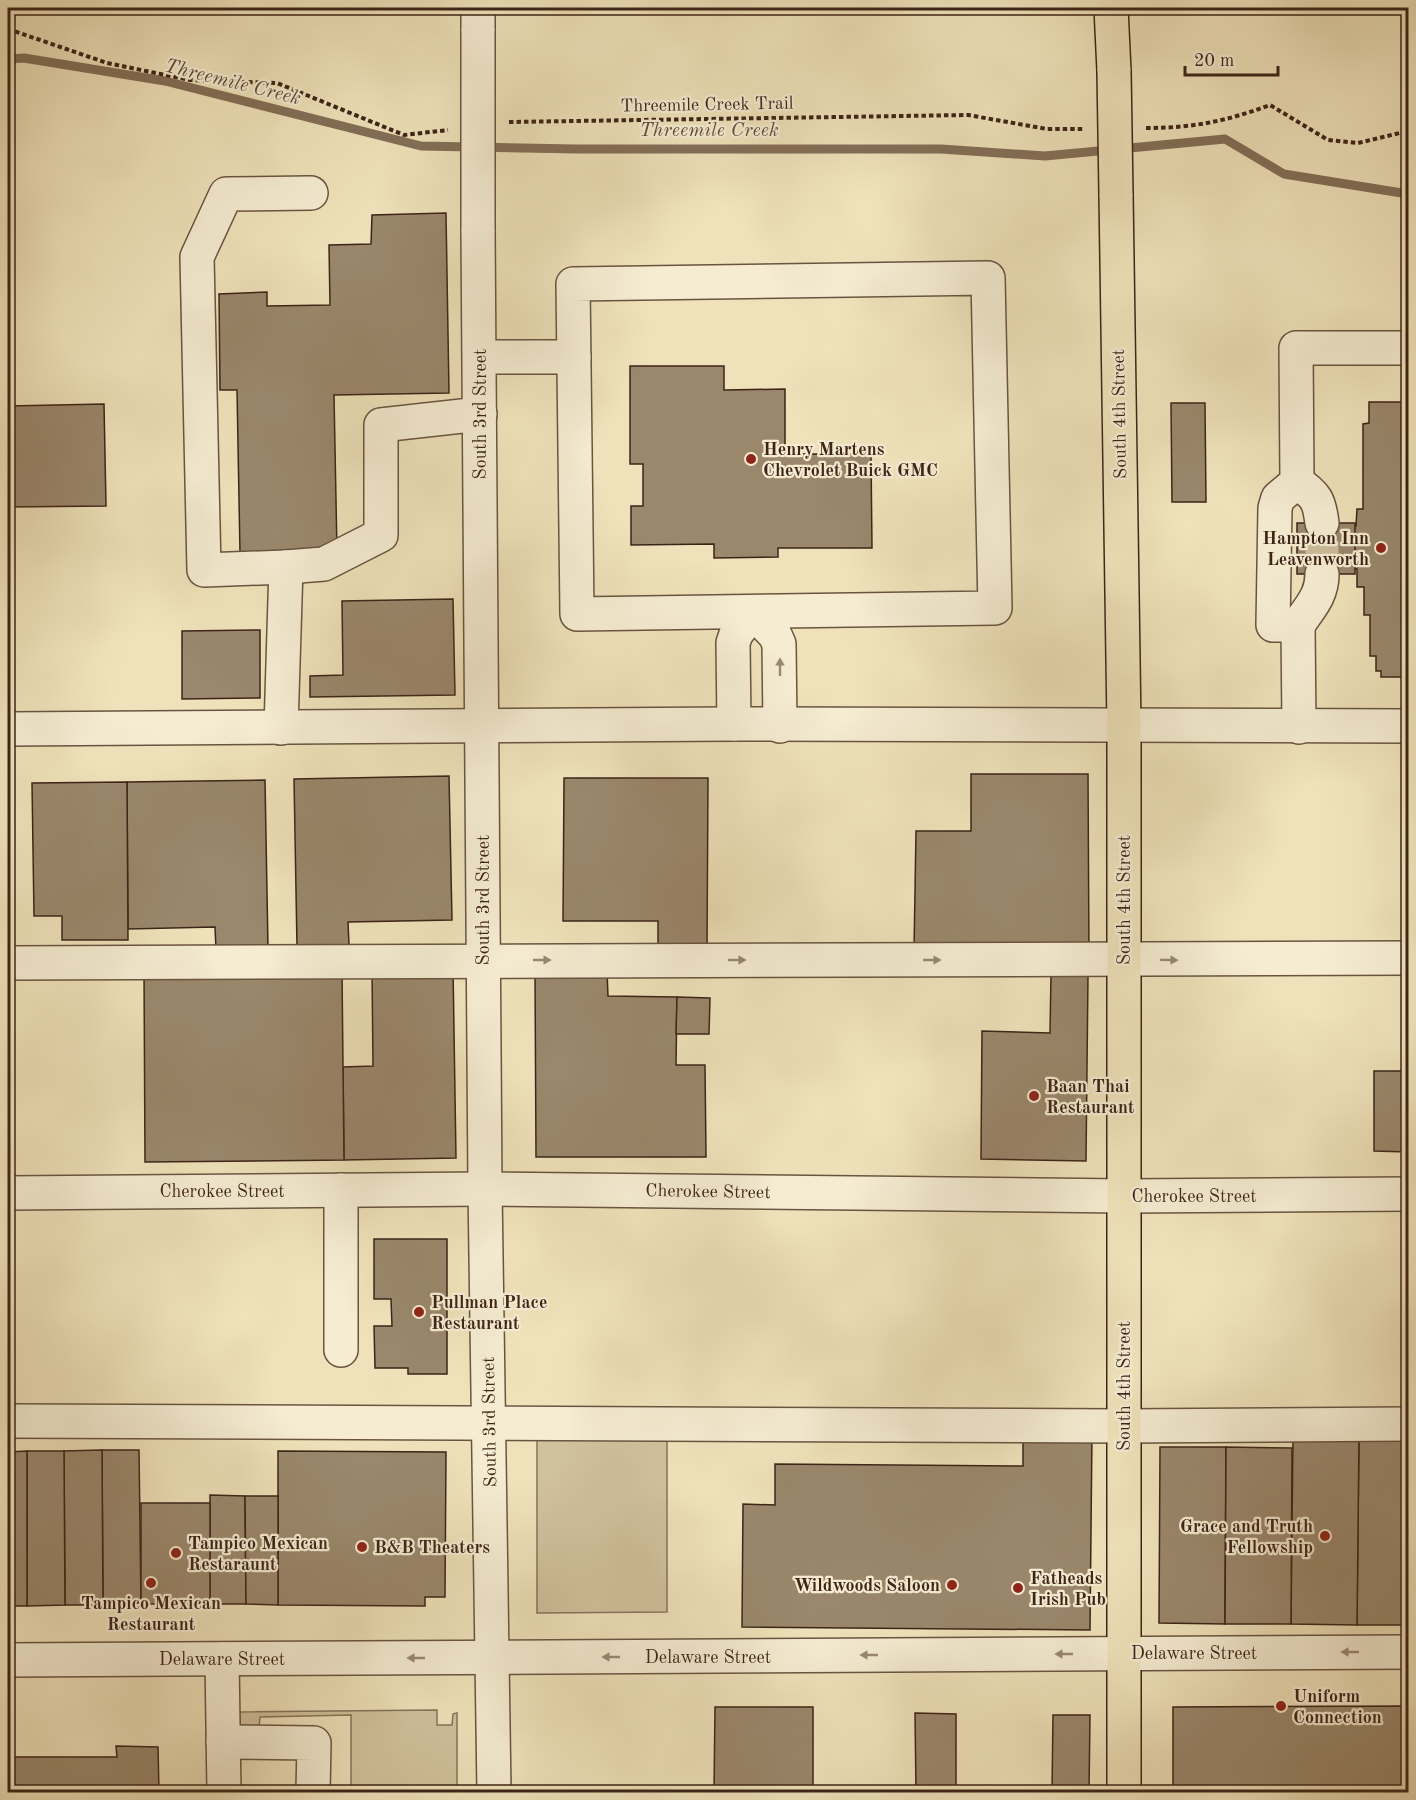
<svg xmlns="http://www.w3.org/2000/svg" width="1416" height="1800" viewBox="0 0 1416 1800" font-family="'Old Standard TT',serif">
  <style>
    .green { fill: #d1c29e; stroke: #87735b; stroke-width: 1.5 }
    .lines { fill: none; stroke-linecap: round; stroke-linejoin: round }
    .stream { stroke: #836f58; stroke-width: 9 }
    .building { fill: #9a876c; stroke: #3d2418; stroke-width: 1.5 }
    .minor-tunnel { stroke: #cbbc9a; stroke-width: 33; stroke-dasharray: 33 16; stroke-linecap: butt }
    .minor-casing { stroke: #6a5440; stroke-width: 36 }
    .highway-casing { stroke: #3d2418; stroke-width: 36 }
    .path { stroke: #3d2418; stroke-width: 4; stroke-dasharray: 4.5 3; stroke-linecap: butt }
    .minor { stroke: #f5ecd2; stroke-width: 33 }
    .highway { stroke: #efe2ba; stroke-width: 33 }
    .minor-bridge-casing { stroke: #6a5440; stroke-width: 36; stroke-linecap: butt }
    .highway-bridge-casing { stroke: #3d2418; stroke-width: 36; stroke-linecap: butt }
    .minor-bridge { stroke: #f5ecd2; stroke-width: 33 }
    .highway-bridge { stroke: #efe2ba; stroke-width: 33 }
    .oneway { fill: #998875 }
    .poi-dot { fill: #8f2418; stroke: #f5ecd2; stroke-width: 2 }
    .labels { text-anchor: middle; stroke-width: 4.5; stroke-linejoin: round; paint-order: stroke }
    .street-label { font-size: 18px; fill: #3d2418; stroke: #f5ecd2 }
    .poi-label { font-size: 18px; font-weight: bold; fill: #3d2418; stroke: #f5ecd2; text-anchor: start }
    .water-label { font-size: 20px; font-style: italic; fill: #604a38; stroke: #f5ecd2 }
  </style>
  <rect width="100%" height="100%" fill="#efe2ba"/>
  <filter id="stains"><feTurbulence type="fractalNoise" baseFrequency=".00333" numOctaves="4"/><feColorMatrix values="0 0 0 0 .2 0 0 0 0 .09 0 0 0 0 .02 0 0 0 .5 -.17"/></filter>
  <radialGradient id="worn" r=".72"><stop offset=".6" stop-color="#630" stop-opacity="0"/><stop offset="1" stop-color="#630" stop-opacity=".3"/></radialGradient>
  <g class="green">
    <polygon points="667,1431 667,1612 537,1613 537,1434"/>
    <polygon points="437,1710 437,1725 452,1725 453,1714 457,1713 457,1792 351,1792 351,1715 260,1717 258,1738 240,1732 237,1712"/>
  </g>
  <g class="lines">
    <polyline class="stream" points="8,59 24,58 165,81 421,146 577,149 941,149 1045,156 1225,139 1284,174 1408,194"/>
  </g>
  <g class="building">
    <polygon points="446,213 449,393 334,395 337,552 240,553 237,390 220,390 219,294 267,292 267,306 330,305 329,245 371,244 372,215"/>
    <polygon points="630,366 724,366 724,390 785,389 785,454 871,454 872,548 778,548 778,557 714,558 714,544 631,545 631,506 643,506 643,464 630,464"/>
    <polygon points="1369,402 1408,402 1408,677 1381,677 1381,671 1376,671 1376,656 1370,656 1370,615 1364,615 1364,587 1357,587 1357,569 1354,569 1354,526 1356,526 1357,509 1363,509 1363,424 1369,423"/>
    <polygon points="1171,403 1205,403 1206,502 1172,502"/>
    <polygon points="104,404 106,506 8,507 8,406"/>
    <rect x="1297" y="523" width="58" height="51"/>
    <polygon points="453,599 455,695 310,697 310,676 343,675 342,601"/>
    <polygon points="260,630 260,698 182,699 182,631"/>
    <polygon points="971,774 1088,774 1089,957 914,951 916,831 971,831"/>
    <polygon points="449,776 452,920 348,922 349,945 297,946 294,779"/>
    <polygon points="564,778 708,778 707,950 658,950 658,921 563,921"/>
    <polygon points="265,780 268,948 216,949 215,927 128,929 127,782"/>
    <polygon points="127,782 128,940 62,940 62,916 34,916 32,783"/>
    <polygon points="453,967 456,1158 344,1160 343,1067 373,1066 372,968"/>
    <polygon points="144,970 342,970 344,1160 145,1162"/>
    <polygon points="535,971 607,971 608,996 677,997 676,1065 705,1065 706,1157 536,1157"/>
    <polygon points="1051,975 1088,976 1086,1161 981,1159 982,1031 1050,1033"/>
    <polygon points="677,997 710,998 709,1034 676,1034"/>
    <polygon points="1374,1071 1408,1071 1408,1152 1374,1151"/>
    <polygon points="374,1239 447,1239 447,1374 408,1374 408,1368 375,1368 374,1326 392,1326 391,1299 374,1299"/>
    <polygon points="1408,1430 1408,1625 1357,1625 1359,1437"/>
    <polygon points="1023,1432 1092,1432 1090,1630 742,1627 743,1504 775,1505 775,1464 1023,1466"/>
    <polygon points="1293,1436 1359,1437 1357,1625 1291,1624"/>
    <polygon points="1160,1447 1226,1447 1225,1624 1159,1623"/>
    <polygon points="1226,1447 1292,1448 1291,1624 1225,1624"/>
    <polygon points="102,1450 139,1450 141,1604 103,1605"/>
    <polygon points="102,1450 103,1605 65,1605 64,1451"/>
    <polygon points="27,1451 64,1451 65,1605 27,1606"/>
    <polygon points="27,1451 27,1606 8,1606 8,1452"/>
    <polygon points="278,1451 446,1452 445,1597 425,1597 425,1606 278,1605"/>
    <polygon points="210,1495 245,1496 246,1604 210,1604"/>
    <polygon points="245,1496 278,1496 278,1605 246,1604"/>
    <rect x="141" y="1503" width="69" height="101"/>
    <polygon points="1408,1706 1408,1792 1173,1792 1173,1707"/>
    <polygon points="715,1707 813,1707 813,1792 714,1792"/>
    <polygon points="915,1713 956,1714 956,1792 916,1792"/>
    <polygon points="1053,1715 1090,1715 1089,1792 1052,1792"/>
    <polygon points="116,1746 158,1747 159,1792 8,1792 8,1757 117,1757"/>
  </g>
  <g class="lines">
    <polyline class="minor-tunnel" points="1322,574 1322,523"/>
    <defs>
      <g id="minor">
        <polyline points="478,31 478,8"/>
        <polyline points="478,230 485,1189 494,1792"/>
        <polygon points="988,278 995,608 577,614 573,284"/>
        <polyline points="480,357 574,357"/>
        <path d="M1297,482C1316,496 1319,499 1322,523"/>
        <polyline points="286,567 324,564 381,535 381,425 480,414"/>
        <polyline points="753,612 775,635 779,644 780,726"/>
        <path d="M1298,625C1310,607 1322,596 1322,574"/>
        <polyline points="734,724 733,643 736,634 753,612"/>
        <polyline points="1299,727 1298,625 1273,625 1275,508 1278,498 1297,482 1296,348 1408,348"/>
        <polyline points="281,728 286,567 204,570 197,257 226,194 311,193"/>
        <polyline points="8,729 734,724 1408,726"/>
        <polyline points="8,963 1408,958"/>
        <polyline points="8,1193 485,1189 1125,1196 1408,1194"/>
        <polyline points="341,1350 341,1190"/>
        <polyline points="8,1421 1124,1426 1408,1424"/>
        <polyline points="222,1659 224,1792"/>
        <polyline points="8,1660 1408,1652"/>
        <polyline points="223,1742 314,1743 313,1792"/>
      </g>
      <g id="highway">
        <polyline points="1111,8 1114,71"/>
        <polyline points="1116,194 1124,726 1124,1792"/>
      </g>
    </defs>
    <use href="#minor" class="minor-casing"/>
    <use href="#highway" class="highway-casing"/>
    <g class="path">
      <polyline points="8,29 107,63 190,80 277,83 404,135 448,130"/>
      <polyline points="509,122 968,115 1047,129 1085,129"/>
      <path d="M1146,128C1193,128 1227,121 1270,105L1328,140L1358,143L1408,131"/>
    </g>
    <use href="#minor" class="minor"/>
    <use href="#highway" class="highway"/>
    <defs>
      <polyline id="minor-bridge" points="478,31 478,230"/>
      <polyline id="highway-bridge" points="1114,71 1116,194"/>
    </defs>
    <use href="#minor-bridge" class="minor-bridge-casing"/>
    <use href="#highway-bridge" class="highway-bridge-casing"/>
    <use href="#minor-bridge" class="minor-bridge"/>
    <use href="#highway-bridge" class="highway-bridge"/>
  </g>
  <defs><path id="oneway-solid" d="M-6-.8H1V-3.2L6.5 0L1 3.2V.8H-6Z" transform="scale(1.5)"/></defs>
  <g class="oneway">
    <use href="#oneway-solid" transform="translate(780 667) rotate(-90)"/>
    <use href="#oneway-solid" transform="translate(542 960)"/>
    <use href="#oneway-solid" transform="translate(737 960)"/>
    <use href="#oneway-solid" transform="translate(932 960)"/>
    <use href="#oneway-solid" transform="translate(1169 960) rotate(1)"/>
    <use href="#oneway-solid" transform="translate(1350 1652) rotate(180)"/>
    <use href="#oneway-solid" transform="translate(1064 1654) rotate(180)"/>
    <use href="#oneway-solid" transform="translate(869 1655) rotate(180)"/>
    <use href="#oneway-solid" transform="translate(611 1657) rotate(180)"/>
    <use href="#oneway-solid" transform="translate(416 1658) rotate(180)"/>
  </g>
  <g class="poi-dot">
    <circle cx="751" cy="459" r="6"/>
    <circle cx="1381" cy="548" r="6"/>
    <circle cx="1034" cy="1096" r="6"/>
    <circle cx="419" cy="1312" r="6"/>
    <circle cx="1325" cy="1536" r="6"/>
    <circle cx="362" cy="1547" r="6"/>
    <circle cx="176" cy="1553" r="6"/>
    <circle cx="151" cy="1583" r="6"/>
    <circle cx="952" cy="1585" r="6"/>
    <circle cx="1018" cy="1588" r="6"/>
    <circle cx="1281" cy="1706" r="6"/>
  </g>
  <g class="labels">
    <g class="street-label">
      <text transform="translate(707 104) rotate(-1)" y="6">Threemile Creek Trail</text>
      <text transform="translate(480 414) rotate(-90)" y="6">South 3rd Street</text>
      <text transform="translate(1119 414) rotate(-91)" y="6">South 4th Street</text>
      <text transform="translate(483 900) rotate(-90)" y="6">South 3rd Street</text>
      <text transform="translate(1124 900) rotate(-90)" y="6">South 4th Street</text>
      <text x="222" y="1197">Cherokee Street</text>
      <text transform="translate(708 1191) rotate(1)" y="6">Cherokee Street</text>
      <text x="1194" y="1202">Cherokee Street</text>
      <text transform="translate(1124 1386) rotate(-90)" y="6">South 4th Street</text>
      <text transform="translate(489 1422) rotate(-91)" y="6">South 3rd Street</text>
      <text x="1194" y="1659">Delaware Street</text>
      <text x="708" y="1663">Delaware Street</text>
      <text x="222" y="1665">Delaware Street</text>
    </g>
    <g class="poi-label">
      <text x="763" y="455">Henry Martens<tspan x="763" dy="21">Chevrolet Buick GMC</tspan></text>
      <text x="1369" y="544" text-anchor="end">Hampton Inn<tspan x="1369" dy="21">Leavenworth</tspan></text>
      <text x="1046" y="1092">Baan Thai<tspan x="1046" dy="21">Restaurant</tspan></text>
      <text x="431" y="1308">Pullman Place<tspan x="431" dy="21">Restaurant</tspan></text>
      <text x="1313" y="1532" text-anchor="end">Grace and Truth<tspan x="1313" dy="21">Fellowship</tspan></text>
      <text x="188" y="1549">Tampico Mexican<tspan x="188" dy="21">Restaraunt</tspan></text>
      <text x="374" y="1553">B&amp;B Theaters</text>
      <text x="1030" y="1584">Fatheads<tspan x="1030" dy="21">Irish Pub</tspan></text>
      <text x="940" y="1591" text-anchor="end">Wildwoods Saloon</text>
      <text x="151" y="1609" text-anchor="middle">Tampico Mexican<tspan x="151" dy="21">Restaurant</tspan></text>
      <text x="1293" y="1702">Uniform<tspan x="1293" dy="21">Connection</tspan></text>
    </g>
    <g class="water-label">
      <text transform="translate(233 81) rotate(14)" y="7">Threemile Creek</text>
      <text x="709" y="136">Threemile Creek</text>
    </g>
  </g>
  <rect width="1416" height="1800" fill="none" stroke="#efe2ba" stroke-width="30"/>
  <rect x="9" y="9" width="1398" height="1782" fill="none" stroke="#3d2418" stroke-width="3"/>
  <rect x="15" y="15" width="1386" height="1770" fill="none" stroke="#3d2418" stroke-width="1.5"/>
  <path d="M1185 66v9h93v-9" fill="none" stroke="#3d2418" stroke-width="3"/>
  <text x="1194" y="66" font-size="18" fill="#3d2418" stroke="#f5ecd2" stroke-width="4.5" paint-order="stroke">20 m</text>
  <rect width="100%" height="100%" filter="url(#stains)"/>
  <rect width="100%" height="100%" fill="url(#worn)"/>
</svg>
